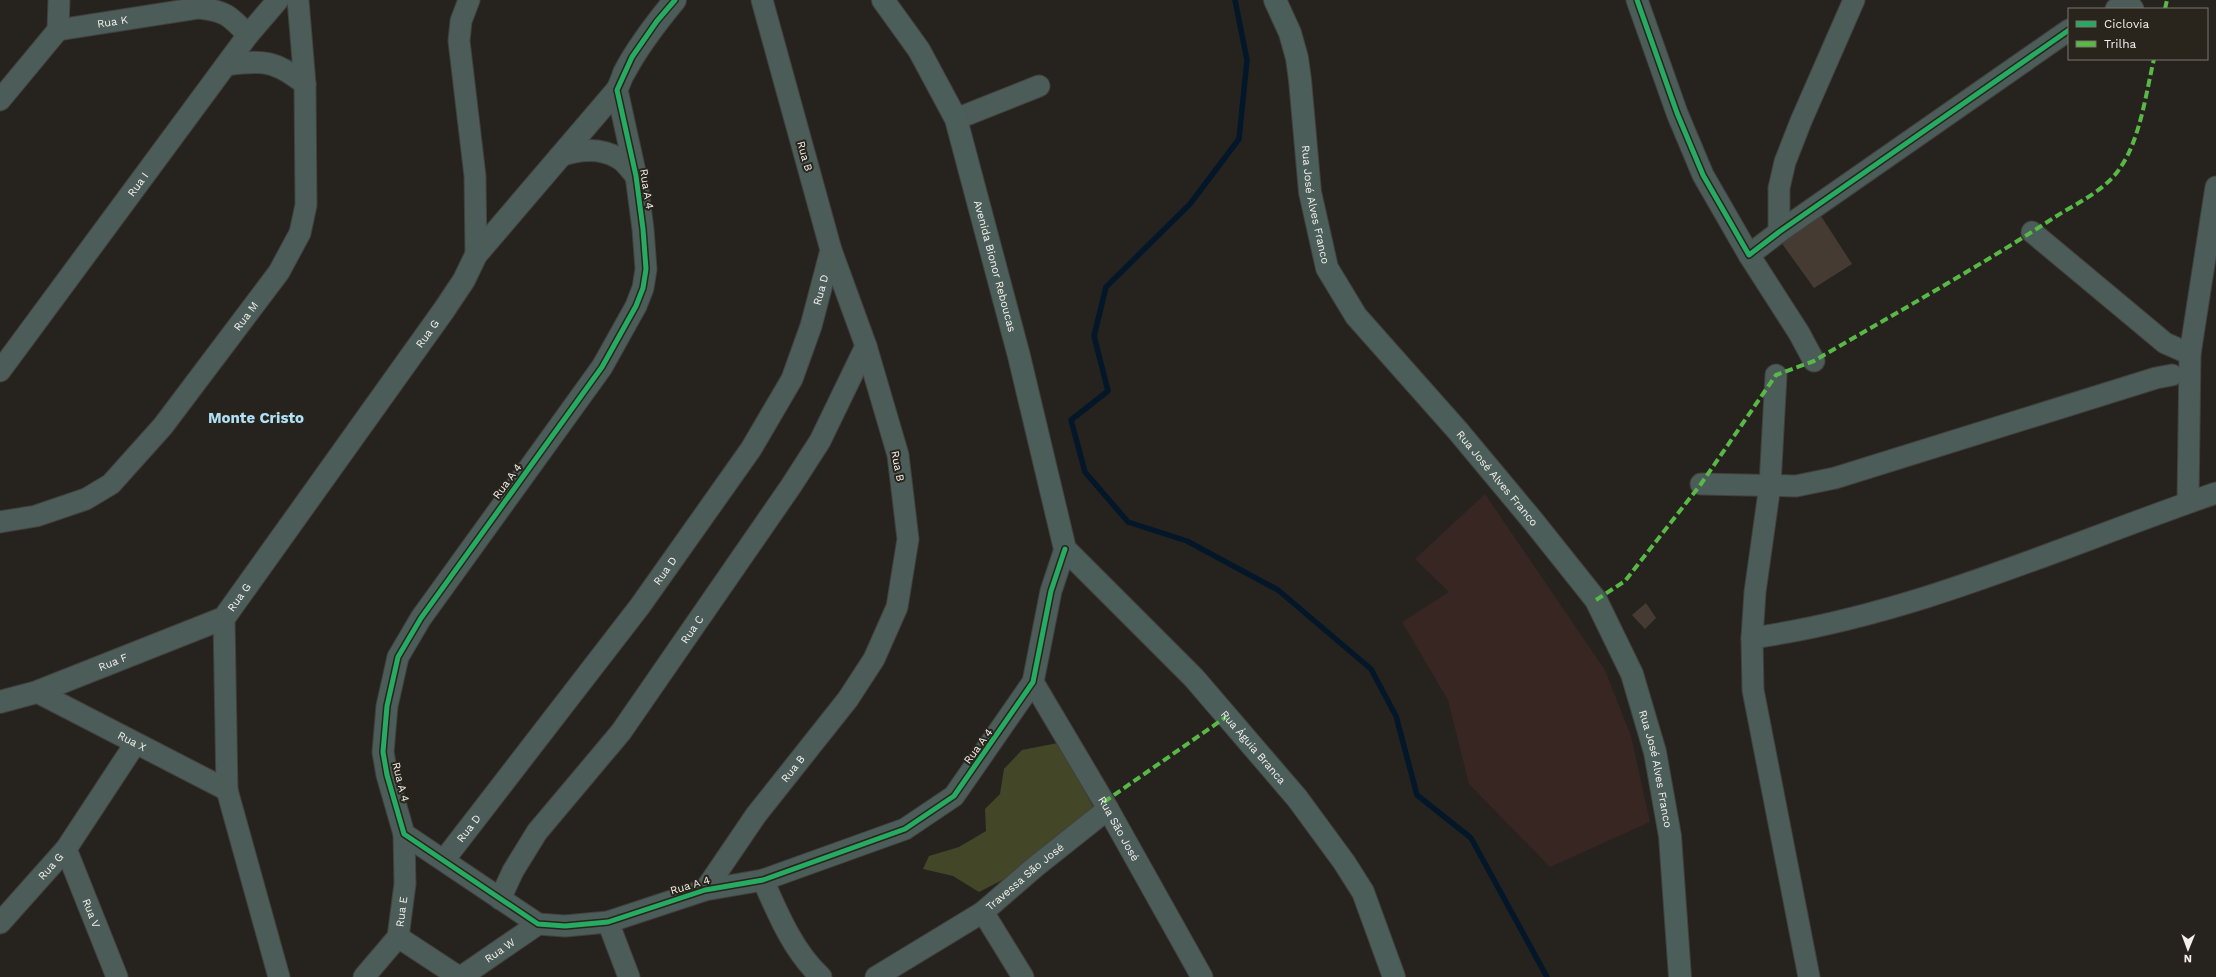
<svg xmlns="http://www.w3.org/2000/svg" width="2216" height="977" viewBox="0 0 2216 977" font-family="'Work Sans',sans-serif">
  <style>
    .education { fill: #372622 }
    .green { fill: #434728 }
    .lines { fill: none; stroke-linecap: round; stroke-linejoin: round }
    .stream { stroke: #031729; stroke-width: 5.5 }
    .building { fill: #453b33 }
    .minor-casing { stroke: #42403d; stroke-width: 23 }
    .tertiary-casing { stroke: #42403d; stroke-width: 24 }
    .secondary-casing { stroke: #42403d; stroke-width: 24 }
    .minor { stroke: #4b5c59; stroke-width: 21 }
    .tertiary { stroke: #4b5c59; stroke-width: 22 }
    .secondary { stroke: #4b5e5a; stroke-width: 22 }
    .quiet { stroke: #58b947; stroke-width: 4; stroke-dasharray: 8 4; stroke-linecap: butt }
    .cycleway-casing { stroke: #29241c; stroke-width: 8 }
    .cycleway { stroke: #26ab63; stroke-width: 5 }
    .labels { text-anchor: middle; stroke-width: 4; stroke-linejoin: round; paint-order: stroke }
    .street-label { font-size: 11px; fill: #f4f1ec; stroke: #29241c }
    .district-label { font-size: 15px; font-weight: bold; fill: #afe0f7; stroke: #29241c }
  </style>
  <rect width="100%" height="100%" fill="#26231f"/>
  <polygon class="education" points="1485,494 1605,670 1631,736 1650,822 1550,867 1469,784 1448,700 1402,622 1449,592 1415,559"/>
  <polygon class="green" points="1058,743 1095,810 1016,873 979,892 953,876 923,869 929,856 959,847 986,831 985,809 1000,794 1004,769 1022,750"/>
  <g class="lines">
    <polyline class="stream" points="1235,0 1247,60 1239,139 1190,204 1106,287 1094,336 1108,391 1071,420 1085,472 1128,522 1187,541 1278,590 1371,669 1396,716 1417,795 1471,838 1547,977"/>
  </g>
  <g class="building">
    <polygon points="1819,213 1852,264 1814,288 1778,238"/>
    <polygon points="1646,603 1656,618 1645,629 1632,615"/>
  </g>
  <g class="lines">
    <defs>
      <g id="minor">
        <polyline points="469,0 461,21 459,41 475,176 476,255"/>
        <polyline points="1637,0 1677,113 1703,175 1749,255 1779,232 2069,30"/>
        <polyline points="2116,9 2130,5 2133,9"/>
        <polyline points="58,30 59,0"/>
        <path d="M226,65C263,60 275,60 305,84"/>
        <polyline points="623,75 617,90 636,176 643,229 646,269 643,288 636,306 602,367 421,618 398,657 387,706 383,752 387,775 404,834 538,924 565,926 608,922 705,890 763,880 905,829 954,796 1033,682 1051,591 1065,549"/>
        <path id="s1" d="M0,100L58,30L199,8C226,11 230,16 248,35"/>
        <polyline points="956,119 1039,86"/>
        <path d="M560,156C579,150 599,147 618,158C625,161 631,171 636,176"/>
        <polyline points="1779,232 1779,188 1785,162 1801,121 1854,0"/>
        <polyline points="2032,232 2165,343 2190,354"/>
        <polyline points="1749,255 1799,333 1814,361"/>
        <path id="s2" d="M0,371L248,35L278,0"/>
        <polyline points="1776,375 1770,485 1755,592 1752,638 1753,690 1809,977"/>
        <polyline points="1701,484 1796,486 1835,478 2156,378 2172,375"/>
        <polyline points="2188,502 2190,354 2216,187"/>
        <path id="s3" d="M0,522L36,516L86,499L111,484L163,426L279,272L300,233L306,205L305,84L298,0"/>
        <polyline points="224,618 227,790 279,977"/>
        <path d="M1752,638C1915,615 2062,546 2216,493"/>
        <path id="s4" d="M1033,682L1104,802L1202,977"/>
        <path id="s5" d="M37,692L227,790"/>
        <path id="s6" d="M66,849L117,977"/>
        <path id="s7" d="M444,860L640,606L751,449L792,379L811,326L831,250"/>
        <path d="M763,880C778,914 793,951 821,977"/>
        <path id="s8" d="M705,890L756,815L848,699L874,659L897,607L908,539L898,455L866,346L831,250L762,0"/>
        <path id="s9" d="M500,899L513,871L537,832L621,732L791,486L820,441L866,346"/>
        <polyline points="608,922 629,977"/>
        <path id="s10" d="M0,923L66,849L135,744"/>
        <polyline points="398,937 459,977"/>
        <path id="s11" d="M364,977L398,937L405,884L404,834"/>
        <path id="s12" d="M461,977L538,924"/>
        <polyline points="876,977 983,912"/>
        <path id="s13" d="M1023,977L983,912L1035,867L1108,809"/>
      </g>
      <g id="tertiary">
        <path d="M624,73C638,46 656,23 675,0"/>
        <path id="s14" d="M0,702L37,692L224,618L444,310L464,280L476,255L617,90"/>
      </g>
      <g id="secondary">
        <path id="s15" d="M883,0L919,50L956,119L1019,356L1065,549L1194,678L1297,798L1344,862L1363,892L1394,977"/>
        <path id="s16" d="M1275,0L1290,33L1297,58L1300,80L1310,192L1327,268L1356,316L1458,431L1533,521L1596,600L1632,674L1655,752L1670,836L1680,977"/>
      </g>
    </defs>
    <use href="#minor" class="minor-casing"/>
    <use href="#tertiary" class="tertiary-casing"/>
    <use href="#secondary" class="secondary-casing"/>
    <use href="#minor" class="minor"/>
    <use href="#tertiary" class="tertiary"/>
    <use href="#secondary" class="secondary"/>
    <g class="quiet">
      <polyline points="2165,9 2167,0"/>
      <path d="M1596,600L1625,581L1701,484L1776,375L1814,361C1894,314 1977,268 2055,217C2077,203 2106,190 2120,168C2140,140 2146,93 2154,59"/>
      <polyline points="1104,802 1226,717"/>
    </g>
    <defs>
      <g id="cycleway">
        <polyline points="675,0 657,21 632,57 617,90 636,176 643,229 646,269 643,288 636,306 602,367 421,618 398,657 387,706 383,752 387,775 404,834 538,924 565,926 608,922 705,890 763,880 905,829 954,796 1033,682 1051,591 1065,549"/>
        <polyline points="1637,0 1677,113 1703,175 1749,255 1779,232 2069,30"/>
      </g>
    </defs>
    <use href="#cycleway" class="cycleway-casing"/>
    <use href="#cycleway" class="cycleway"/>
  </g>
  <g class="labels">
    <g class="street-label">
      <text dy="4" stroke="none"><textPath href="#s1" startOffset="146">Rua K</textPath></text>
      <text transform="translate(805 156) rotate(74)" y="4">Rua B</text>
      <text dy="4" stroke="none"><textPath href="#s2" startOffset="232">Rua I</textPath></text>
      <text transform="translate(647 189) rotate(81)" y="4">Rua A 4</text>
      <text dy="4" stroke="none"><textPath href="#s16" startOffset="210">Rua José Alves Franco</textPath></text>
      <text dy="4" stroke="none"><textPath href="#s15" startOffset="292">Avenida Bionor Reboucas</textPath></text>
      <text dy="4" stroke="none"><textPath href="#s7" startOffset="688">Rua D</textPath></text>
      <text dy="4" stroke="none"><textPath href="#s3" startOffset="334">Rua M</textPath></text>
      <text dy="4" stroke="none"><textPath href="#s14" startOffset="589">Rua G</textPath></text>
      <text transform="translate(898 466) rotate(79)" y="4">Rua B</text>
      <text dy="4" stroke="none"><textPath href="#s16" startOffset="546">Rua José Alves Franco</textPath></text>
      <text transform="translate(507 481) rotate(-54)" y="4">Rua A 4</text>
      <text dy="4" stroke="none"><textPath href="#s7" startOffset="364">Rua D</textPath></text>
      <text dy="4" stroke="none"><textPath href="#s14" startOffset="265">Rua G</textPath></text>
      <text dy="4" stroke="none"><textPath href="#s9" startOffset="332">Rua C</textPath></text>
      <text dy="4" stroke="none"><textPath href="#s14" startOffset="120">Rua F</textPath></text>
      <text dy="4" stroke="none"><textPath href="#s5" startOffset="107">Rua X</textPath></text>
      <text transform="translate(978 746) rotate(-54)" y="4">Rua A 4</text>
      <text dy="4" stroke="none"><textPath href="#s15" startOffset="857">Rua Águia Branca</textPath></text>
      <text dy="4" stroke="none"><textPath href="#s8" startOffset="150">Rua B</textPath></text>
      <text dy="4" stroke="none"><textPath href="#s16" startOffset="883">Rua José Alves Franco</textPath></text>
      <text transform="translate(401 782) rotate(76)" y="4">Rua A 4</text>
      <text dy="4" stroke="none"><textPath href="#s7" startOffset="40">Rua D</textPath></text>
      <text dy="4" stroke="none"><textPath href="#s4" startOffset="170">Rua São José</textPath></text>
      <text dy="4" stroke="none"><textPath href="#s10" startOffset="76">Rua G</textPath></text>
      <text dy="4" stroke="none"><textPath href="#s13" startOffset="131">Travessa São José</textPath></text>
      <text transform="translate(690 885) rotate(-16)" y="4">Rua A 4</text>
      <text dy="4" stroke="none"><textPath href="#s11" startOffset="78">Rua E</textPath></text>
      <text dy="4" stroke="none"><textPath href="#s6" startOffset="69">Rua V</textPath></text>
      <text dy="4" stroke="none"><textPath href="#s12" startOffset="47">Rua W</textPath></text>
    </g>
    <g class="district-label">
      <text x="256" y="423">Monte Cristo</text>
    </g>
  </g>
  <rect x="2068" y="8" width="140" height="52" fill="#29241c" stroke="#7a766f"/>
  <rect x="2076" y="21" width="20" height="6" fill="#26ab63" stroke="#7a766f"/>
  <text x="2104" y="28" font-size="12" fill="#f4f1ec">Ciclovia</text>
  <rect x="2076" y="41" width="20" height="6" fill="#58b947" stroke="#7a766f"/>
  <text x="2104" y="48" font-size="12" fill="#f4f1ec">Trilha</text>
  <g transform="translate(2188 949) rotate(181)" stroke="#29241c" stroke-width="3" paint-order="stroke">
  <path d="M0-3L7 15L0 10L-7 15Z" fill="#f4f1ec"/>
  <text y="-6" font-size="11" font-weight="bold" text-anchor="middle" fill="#f4f1ec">N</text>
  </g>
</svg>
